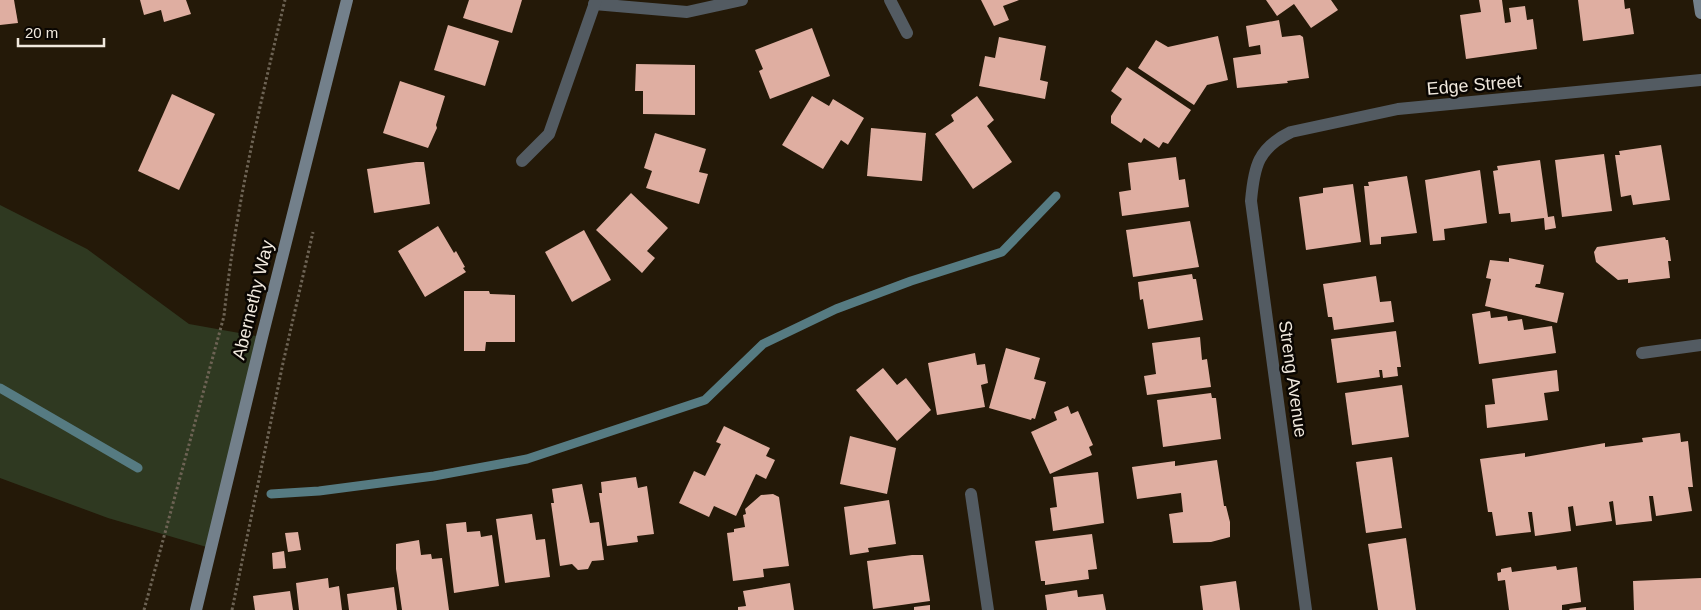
<svg xmlns="http://www.w3.org/2000/svg" width="1701" height="610" viewBox="0 0 1701 610" font-family="Arial,sans-serif">
  <style>
    .green { fill: #2f3921 }
    .lines { fill: none; stroke-linecap: round; stroke-linejoin: round }
    .stream { stroke: #567b82; stroke-width: 9 }
    .building { fill: #dfaea1 }
    .path { stroke: #6d6354; stroke-width: 3; stroke-dasharray: 2.5 2.5; stroke-linecap: butt }
    .street { stroke: #535b62; stroke-width: 12 }
    .secondary { stroke: #73808b; stroke-width: 12 }
    .labels { text-anchor: middle; stroke-width: 5; stroke-linejoin: round; paint-order: stroke }
    .street-label { font-size: 18px; fill: #f1e9de; stroke: #0a0602 }
  </style>
  <rect width="100%" height="100%" fill="#241908"/>
  <polygon class="green" points="0,205 87,249 189,324 262,337 210,548 108,518 0,478"/>
  <g class="lines">
    <g class="stream">
      <polyline points="0,388 138,468"/>
      <polyline points="271,494 319,491 434,476 527,459 705,400 763,344 836,309 911,281 1002,252 1056,196"/>
    </g>
  </g>
  <g class="building">
    <polygon points="0,0 14,0 18,23 0,25"/>
    <polygon points="140,0 186,0 191,14 164,22 161,10 144,15"/>
    <polygon points="469,0 522,0 512,33 463,18"/>
    <polygon points="981,0 1019,0 1003,6 1009,20 994,26"/>
    <polygon points="1266,0 1331,0 1338,10 1311,28 1294,4 1277,16"/>
    <polygon points="1479,0 1502,0 1505,23 1511,22 1509,8 1525,6 1527,20 1533,19 1537,49 1466,59 1460,15 1481,12"/>
    <polygon points="1578,0 1624,0 1625,9 1630,8 1634,34 1583,41"/>
    <polygon points="1279,20 1282,37 1300,35 1303,37 1309,78 1287,81 1288,83 1237,88 1233,58 1261,54 1260,45 1249,47 1246,26"/>
    <polygon points="448,25 499,41 485,86 434,70"/>
    <polygon points="812,28 830,76 770,99 759,71 763,69 755,50"/>
    <polygon points="1218,36 1228,80 1207,85 1194,105 1138,68 1156,40 1168,47"/>
    <polygon points="999,37 1046,46 1040,80 1048,82 1045,99 979,86 985,56 995,58"/>
    <polygon points="636,64 695,65 695,115 643,114 643,91 635,91"/>
    <polygon points="1127,67 1191,110 1168,144 1163,142 1159,148 1144,138 1141,143 1111,123 1111,116 1122,99 1111,91"/>
    <polygon points="400,81 445,96 436,125 437,128 428,148 383,133"/>
    <polygon points="172,94 215,114 179,190 138,171"/>
    <polygon points="812,96 829,106 833,99 864,118 848,145 841,140 823,169 782,145"/>
    <polygon points="977,96 994,120 987,126 1012,162 973,189 935,134 954,121 951,115"/>
    <polygon points="871,128 926,133 922,181 867,176"/>
    <polygon points="655,133 706,149 699,172 708,174 699,204 646,188 652,171 644,168"/>
    <polygon points="1661,145 1670,200 1633,205 1631,195 1621,197 1615,155 1620,155 1619,151"/>
    <polygon points="1604,154 1612,211 1562,217 1555,160"/>
    <polygon points="1176,157 1179,180 1185,179 1189,207 1122,216 1119,192 1131,190 1128,163"/>
    <polygon points="1540,160 1548,217 1554,216 1556,228 1545,230 1544,218 1511,222 1510,213 1499,214 1493,171 1498,170 1497,166"/>
    <polygon points="416,162 424,162 430,204 374,213 367,169"/>
    <polygon points="1480,170 1487,223 1444,229 1445,240 1433,241 1425,180"/>
    <polygon points="1407,176 1417,233 1381,237 1381,244 1370,245 1364,186 1369,186 1368,182"/>
    <polygon points="1353,184 1361,242 1306,250 1299,197 1323,193 1323,188"/>
    <polygon points="631,193 668,228 647,251 655,258 642,273 596,230"/>
    <polygon points="1190,221 1199,267 1133,277 1126,230"/>
    <polygon points="438,226 454,253 456,251 465,267 463,268 466,272 425,297 398,251"/>
    <polygon points="584,230 611,280 572,302 545,252"/>
    <polygon points="1665,237 1666,240 1668,240 1671,261 1668,261 1670,278 1628,283 1628,279 1618,280 1596,262 1594,252 1597,247"/>
    <polygon points="1509,258 1544,265 1540,284 1536,284 1535,287 1564,293 1557,323 1485,306 1491,279 1486,278 1490,260 1509,262"/>
    <polygon points="1192,274 1193,279 1196,279 1203,320 1148,329 1143,299 1140,300 1138,282"/>
    <polygon points="1376,276 1380,302 1391,301 1394,322 1334,330 1332,317 1328,317 1323,284"/>
    <polygon points="464,291 489,291 490,294 515,295 515,342 486,342 485,351 464,351"/>
    <polygon points="1490,311 1491,318 1507,316 1508,321 1522,319 1524,330 1552,326 1556,353 1479,364 1472,314"/>
    <polygon points="1396,331 1401,367 1397,367 1398,376 1383,378 1382,370 1379,370 1380,377 1337,383 1331,339"/>
    <polygon points="1200,337 1202,360 1207,359 1211,387 1147,395 1144,376 1156,374 1152,343"/>
    <polygon points="1006,348 1040,358 1034,379 1046,382 1035,419 1032,418 1031,420 989,408"/>
    <polygon points="975,353 977,365 985,364 988,383 981,385 985,407 937,415 928,363"/>
    <polygon points="883,368 897,385 906,378 931,410 897,441 856,390"/>
    <polygon points="1557,370 1559,391 1544,393 1548,420 1487,428 1485,405 1495,404 1492,379"/>
    <polygon points="1402,385 1409,437 1352,445 1345,393"/>
    <polygon points="1211,393 1212,398 1216,398 1221,439 1163,447 1157,400"/>
    <polygon points="1068,406 1071,414 1078,411 1093,445 1089,447 1092,455 1050,474 1031,432 1057,420 1054,412"/>
    <polygon points="724,426 770,448 766,456 775,460 766,479 756,474 736,516 714,506 709,517 679,503 694,471 705,476 721,444 716,442"/>
    <polygon points="1680,433 1681,442 1688,441 1693,487 1688,487 1692,511 1656,516 1653,496 1649,496 1652,521 1616,525 1613,501 1609,502 1612,521 1576,526 1573,506 1568,507 1571,531 1535,536 1532,512 1528,512 1531,532 1496,536 1492,512 1488,512 1480,459 1525,453 1525,457 1605,443 1605,447 1643,442 1642,438"/>
    <polygon points="850,436 896,448 887,494 840,484"/>
    <polygon points="1392,457 1402,528 1366,533 1356,462"/>
    <polygon points="1217,460 1224,506 1226,506 1230,522 1230,537 1211,542 1173,543 1169,514 1183,512 1181,493 1137,499 1132,467 1175,461 1175,466"/>
    <polygon points="1098,472 1104,523 1053,531 1050,508 1057,507 1053,477"/>
    <polygon points="636,477 638,488 647,486 654,534 637,536 638,542 607,546 599,493 602,493 601,482"/>
    <polygon points="582,484 590,523 599,522 604,560 592,561 588,569 578,570 572,564 560,566 551,503 554,503 552,489"/>
    <polygon points="773,494 779,497 789,566 763,569 764,577 733,581 727,533 734,532 734,529 745,527 743,515 746,514 745,509 761,495"/>
    <polygon points="889,500 896,544 868,548 869,552 850,555 844,507"/>
    <polygon points="532,514 536,540 545,539 550,577 505,583 496,519"/>
    <polygon points="466,522 467,532 480,531 481,537 492,535 499,586 454,593 446,524"/>
    <polygon points="298,532 301,550 288,552 285,533"/>
    <polygon points="1092,534 1097,569 1088,570 1089,579 1045,585 1045,581 1041,581 1035,541"/>
    <polygon points="1406,538 1416,610 1378,610 1368,544"/>
    <polygon points="419,540 421,555 431,554 432,559 442,558 449,610 402,610 396,569 396,544"/>
    <polygon points="284,551 286,568 273,569 272,553"/>
    <polygon points="912,555 923,555 930,601 873,609 867,561"/>
    <polygon points="1556,566 1557,570 1577,567 1581,602 1562,605 1562,610 1509,610 1505,580 1498,581 1497,573 1501,572 1501,569 1511,567 1512,572"/>
    <polygon points="328,578 329,588 339,586 342,610 299,610 296,583"/>
    <polygon points="1701,578 1701,610 1634,610 1633,581"/>
    <polygon points="1236,581 1240,610 1203,610 1200,586"/>
    <polygon points="790,583 794,610 738,610 738,607 746,606 743,591"/>
    <polygon points="394,587 397,610 349,610 347,594"/>
    <polygon points="1077,590 1078,597 1103,594 1106,610 1047,610 1045,595"/>
    <polygon points="290,591 293,610 255,610 253,596"/>
    <polygon points="930,605 930,610 914,610 914,607"/>
    <polygon points="1586,607 1586,610 1570,610 1569,609"/>
  </g>
  <g class="lines">
    <g class="path">
      <path d="M144,610L224,316C235,210 260,104 285,0"/>
      <polyline points="232,610 283,363 313,232"/>
    </g>
    <g class="street">
      <polyline points="890,0 907,33"/>
      <polyline points="594,4 687,12 742,0"/>
      <polyline points="522,161 549,134 596,0"/>
      <polyline points="1642,353 1701,345"/>
      <polyline points="971,494 988,610"/>
      <path d="M1306,610L1251,201C1254,166 1258,148 1291,132L1398,109L1701,80"/>
    </g>
    <g class="secondary">
      <polyline points="1699,0 1701,13"/>
      <polyline points="196,610 262,337 347,0"/>
    </g>
  </g>
  <g class="labels">
    <g class="street-label">
      <text transform="translate(1474 85) rotate(-5)" y="6">Edge Street</text>
      <text transform="translate(253 300) rotate(-76)" y="6">Abernethy Way</text>
      <text transform="translate(1293 379) rotate(82)" y="6">Streng Avenue</text>
    </g>
  </g>
  <path d="M18 38v8h86v-8" fill="none" stroke="#f1e9de" stroke-width="2.5"/>
  <text x="25" y="38" font-size="15" fill="#f1e9de" stroke="#0a0602" stroke-width="4" paint-order="stroke">20 m</text>
</svg>
